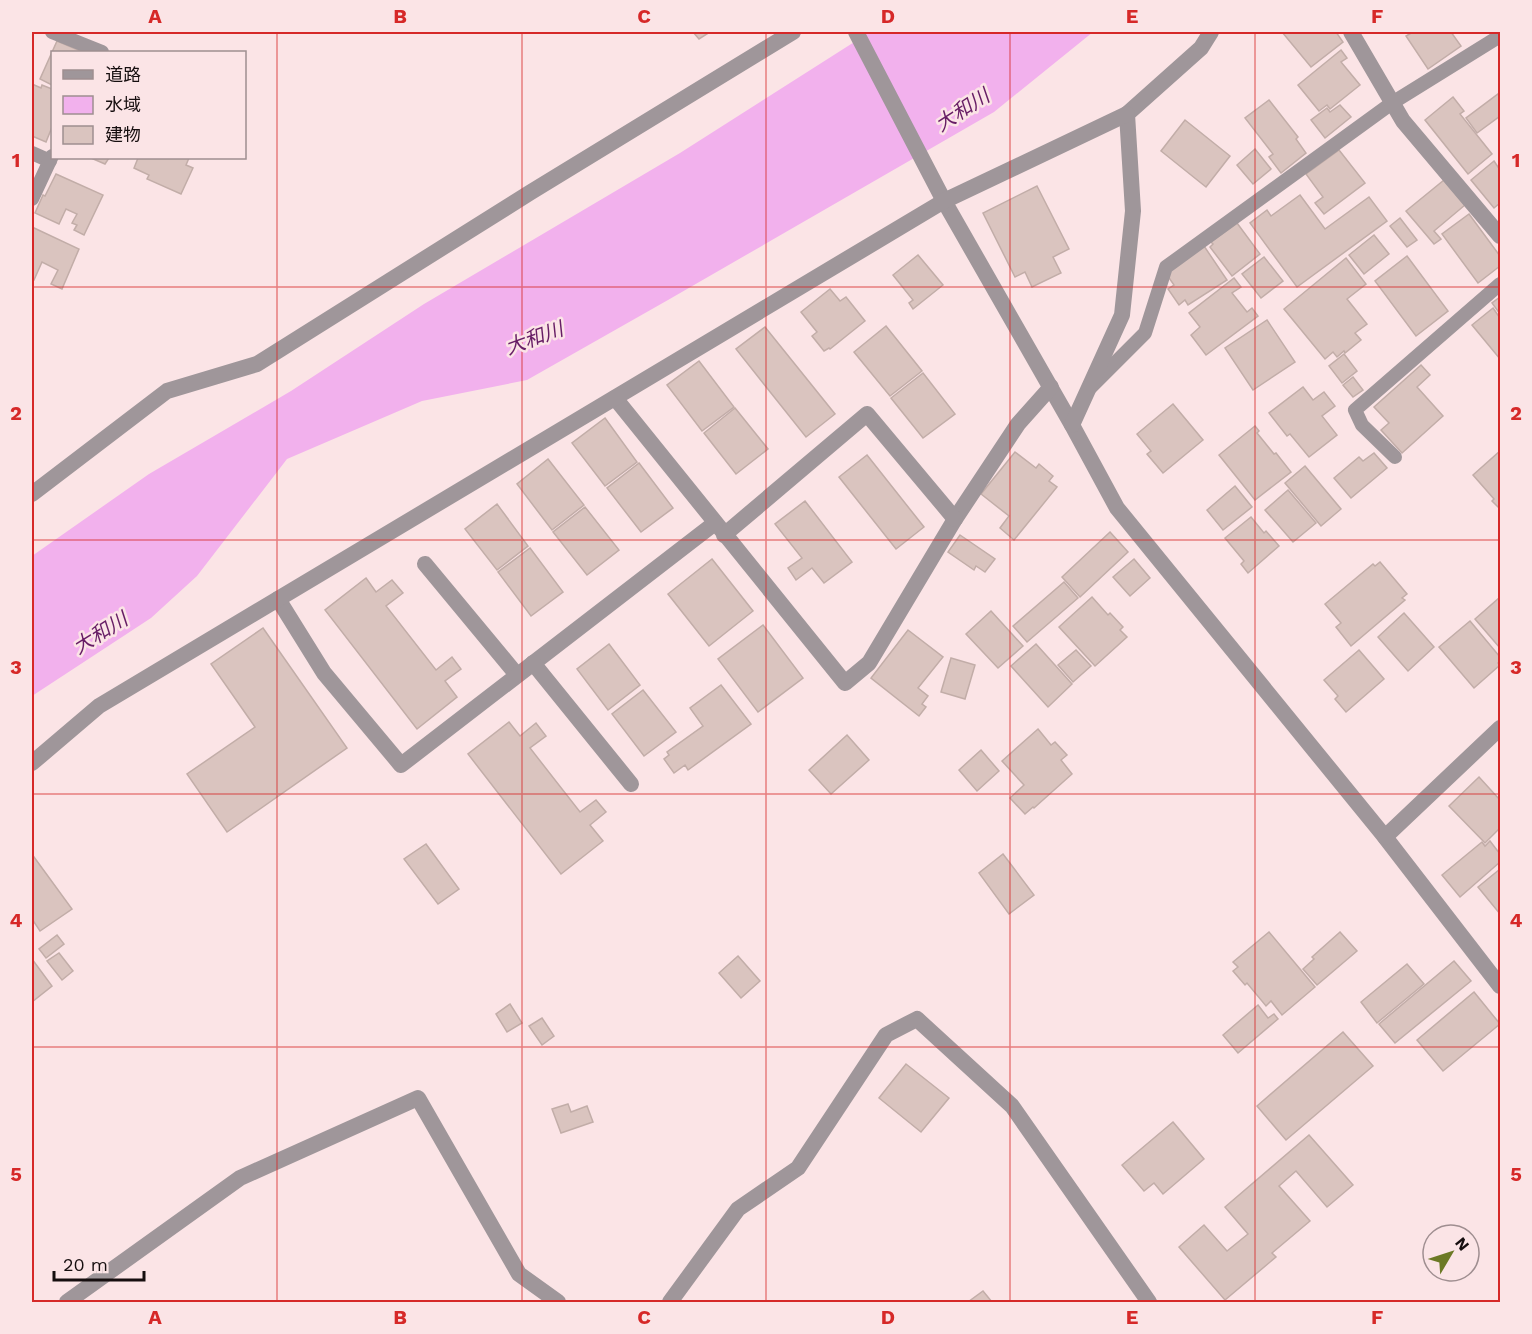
<svg xmlns="http://www.w3.org/2000/svg" width="1532" height="1334" viewBox="0 0 1532 1334" font-family="'Work Sans','Noto Sans JP',sans-serif">
  <style>
    .water { fill: #f2b1ed }
    .building { fill: #dac4bf; stroke: #c2ada8; stroke-width: 1.5 }
    .lines { fill: none; stroke-linecap: round; stroke-linejoin: round }
    .service { stroke: #9f969a; stroke-width: 14 }
    .minor { stroke: #9f969a; stroke-width: 16 }
    .grid { fill: none; stroke: #d62828; stroke-width: 1.5; stroke-opacity: 0.55 }
    .labels { text-anchor: middle; stroke-width: 5; stroke-linejoin: round; paint-order: stroke }
    .water-label { font-size: 20px; font-style: italic; fill: #671d65; stroke: #fbe4e6 }
    .neatline { fill: none; stroke: #d62828; stroke-width: 2 }
    .grid-label { font-size: 20px; text-anchor: middle; font-weight: bold; fill: #d62828 }
  </style>
  <rect width="100%" height="100%" fill="#fbe4e6"/>
  <polygon class="water" points="870,32 1093,32 994,112 668,300 527,380 422,401 287,459 197,576 151,618 32,696 32,556 149,474 291,391 424,304 680,153"/>
  <g class="building">
    <polygon points="693,32 710,32 699,39"/>
    <polygon points="1282,32 1336,32 1343,42 1311,67"/>
    <polygon points="1413,32 1451,32 1461,46 1428,69 1406,36"/>
    <polygon points="57,41 83,52 52,52 52,85 40,79"/>
    <polygon points="1341,50 1347,58 1341,62 1360,85 1330,109 1327,105 1319,111 1298,85"/>
    <polygon points="32,84 41,88 42,85 52,89 52,127 46,142 32,136"/>
    <polygon points="1498,94 1500,98 1500,116 1477,133 1466,118"/>
    <polygon points="1453,97 1464,111 1460,114 1492,154 1468,174 1425,120"/>
    <polygon points="1269,100 1298,137 1296,139 1306,153 1281,173 1269,157 1273,154 1245,118"/>
    <polygon points="1340,105 1351,117 1325,138 1311,120 1327,108 1330,112"/>
    <polygon points="1185,120 1230,156 1206,187 1161,151"/>
    <polygon points="1255,149 1271,169 1253,184 1237,165"/>
    <polygon points="1339,150 1365,183 1324,214 1315,203 1323,197 1306,174"/>
    <polygon points="91,158 109,158 105,164"/>
    <polygon points="138,158 189,158 186,165 193,168 181,194 147,179 149,175 134,168"/>
    <polygon points="1494,161 1500,170 1500,203 1494,208 1471,180"/>
    <polygon points="56,174 103,195 84,235 74,230 77,225 72,223 77,214 66,209 59,224 35,213 43,195 45,196"/>
    <polygon points="1444,180 1465,205 1434,231 1441,239 1434,244 1406,211"/>
    <polygon points="1037,186 1069,249 1053,257 1061,273 1032,287 1025,272 1015,277 983,213"/>
    <polygon points="1300,195 1325,229 1369,197 1387,221 1297,287 1250,223 1267,210 1271,216"/>
    <polygon points="1469,214 1500,256 1500,266 1478,283 1442,234"/>
    <polygon points="1400,218 1417,240 1407,247 1390,226"/>
    <polygon points="1237,223 1260,254 1232,276 1210,247 1213,244 1211,242"/>
    <polygon points="32,227 79,249 62,289 51,284 58,270 42,262 34,280 32,279"/>
    <polygon points="1374,235 1389,254 1364,274 1349,255"/>
    <polygon points="1204,246 1227,280 1188,305 1185,300 1179,305 1168,289 1174,285 1165,272"/>
    <polygon points="918,255 943,285 913,309 909,303 913,300 893,275"/>
    <polygon points="1407,256 1448,311 1416,336 1375,281"/>
    <polygon points="1264,257 1283,281 1261,298 1242,274"/>
    <polygon points="1346,258 1366,284 1347,299 1367,324 1355,333 1361,340 1345,353 1344,351 1337,357 1333,352 1325,359 1284,309"/>
    <polygon points="1234,278 1241,287 1232,293 1247,312 1252,308 1258,316 1206,355 1191,335 1200,327 1189,313"/>
    <polygon points="830,289 840,301 846,297 865,321 830,349 829,348 824,351 812,336 817,332 801,312"/>
    <polygon points="1500,297 1500,314 1492,303"/>
    <polygon points="1493,308 1500,318 1500,359 1472,325"/>
    <polygon points="1267,320 1295,362 1253,390 1225,348"/>
    <polygon points="886,326 922,371 890,396 854,352"/>
    <polygon points="765,327 835,414 806,437 736,349"/>
    <polygon points="1344,354 1357,371 1342,383 1329,366"/>
    <polygon points="699,361 734,407 702,431 667,385"/>
    <polygon points="1421,365 1430,375 1417,387 1443,416 1402,453 1381,430 1389,423 1374,407"/>
    <polygon points="923,373 955,414 923,438 891,398"/>
    <polygon points="1353,377 1363,390 1353,397 1343,385"/>
    <polygon points="1303,387 1313,400 1324,392 1335,406 1322,416 1337,435 1309,457 1290,434 1287,436 1269,413"/>
    <polygon points="1173,404 1203,440 1163,473 1147,454 1151,451 1137,434"/>
    <polygon points="735,408 768,449 736,474 704,433"/>
    <polygon points="605,418 637,462 605,486 572,443"/>
    <polygon points="1255,426 1259,431 1257,433 1274,454 1276,453 1291,472 1255,500 1219,455"/>
    <polygon points="1500,451 1500,507 1499,508 1492,501 1494,499 1473,475"/>
    <polygon points="1015,452 1036,468 1039,464 1053,476 1049,481 1057,487 1014,540 1000,528 1009,516 981,494"/>
    <polygon points="1374,453 1387,468 1351,498 1334,478 1359,457 1363,461"/>
    <polygon points="867,455 924,527 896,549 839,477"/>
    <polygon points="548,459 584,505 552,530 517,484"/>
    <polygon points="639,463 673,508 641,532 607,488"/>
    <polygon points="1305,466 1341,509 1321,526 1285,483"/>
    <polygon points="1235,486 1252,507 1223,530 1207,510"/>
    <polygon points="1288,490 1316,523 1293,542 1265,510"/>
    <polygon points="805,501 852,562 824,583 812,568 796,580 788,568 802,558 775,524"/>
    <polygon points="497,504 528,546 497,570 465,529"/>
    <polygon points="585,507 619,550 587,575 553,532"/>
    <polygon points="1251,517 1264,533 1266,531 1279,546 1248,573 1241,564 1244,561 1225,538"/>
    <polygon points="1110,532 1128,552 1080,597 1062,577"/>
    <polygon points="960,535 995,559 985,572 976,566 974,570 948,552"/>
    <polygon points="530,548 563,592 531,616 498,572"/>
    <polygon points="712,559 753,611 709,646 668,594"/>
    <polygon points="1134,559 1150,578 1130,596 1113,577"/>
    <polygon points="1380,562 1407,594 1402,598 1405,600 1351,646 1336,627 1341,623 1325,604 1373,564 1375,566"/>
    <polygon points="366,578 376,592 392,580 403,593 386,606 436,670 452,657 461,669 445,681 457,697 417,729 325,610"/>
    <polygon points="1064,582 1078,598 1027,642 1013,626"/>
    <polygon points="1092,597 1108,615 1110,613 1123,627 1120,630 1127,637 1095,666 1059,627"/>
    <polygon points="1499,598 1500,600 1500,648 1475,619"/>
    <polygon points="991,611 1023,646 998,668 966,634"/>
    <polygon points="1404,613 1434,647 1408,671 1378,637"/>
    <polygon points="1470,621 1500,657 1500,661 1498,663 1500,665 1474,688 1439,647"/>
    <polygon points="763,625 803,678 758,712 718,659"/>
    <polygon points="263,628 347,748 227,832 187,774 255,727 211,664"/>
    <polygon points="908,630 943,657 918,688 928,696 922,704 926,707 919,716 871,678"/>
    <polygon points="609,644 640,685 608,710 577,669"/>
    <polygon points="1036,644 1072,684 1048,707 1011,666"/>
    <polygon points="1076,650 1091,666 1073,682 1058,665"/>
    <polygon points="1359,650 1384,679 1346,712 1335,699 1338,696 1324,680"/>
    <polygon points="951,658 975,665 965,699 941,692"/>
    <polygon points="721,685 751,724 688,770 685,765 674,773 664,759 669,755 667,752 703,726 690,708"/>
    <polygon points="643,690 676,732 644,756 612,714"/>
    <polygon points="509,722 520,736 536,723 546,736 530,748 580,812 596,800 606,812 590,825 603,841 561,874 468,754"/>
    <polygon points="1038,729 1051,745 1055,742 1067,755 1061,760 1072,774 1034,808 1033,807 1025,814 1010,798 1024,785 1002,761"/>
    <polygon points="847,735 869,760 831,794 809,770"/>
    <polygon points="981,750 999,771 977,791 959,770"/>
    <polygon points="1479,777 1500,800 1500,828 1485,843 1449,806"/>
    <polygon points="1490,841 1500,854 1500,862 1460,897 1442,875 1482,842 1485,846"/>
    <polygon points="426,844 459,889 438,904 404,859"/>
    <polygon points="1003,854 1034,895 1009,914 979,873"/>
    <polygon points="34,857 72,909 40,931 32,919 32,859"/>
    <polygon points="1500,869 1500,914 1478,887"/>
    <polygon points="1269,932 1315,987 1282,1015 1271,1001 1266,1006 1247,983 1245,985 1233,971 1238,967 1233,962"/>
    <polygon points="1340,932 1357,951 1317,985 1303,969 1314,959 1312,957"/>
    <polygon points="57,935 64,944 46,958 39,949"/>
    <polygon points="59,953 73,971 62,980 47,961"/>
    <polygon points="738,956 760,981 741,998 719,973"/>
    <polygon points="32,959 52,986 32,1002"/>
    <polygon points="1454,961 1471,981 1395,1043 1379,1024"/>
    <polygon points="1407,964 1424,984 1377,1023 1361,1002"/>
    <polygon points="1474,992 1500,1024 1443,1071 1417,1040"/>
    <polygon points="510,1004 522,1023 507,1032 496,1014"/>
    <polygon points="1258,1005 1268,1018 1274,1014 1278,1019 1238,1053 1223,1035"/>
    <polygon points="542,1018 554,1036 542,1045 529,1026"/>
    <polygon points="1343,1032 1373,1066 1286,1140 1257,1106"/>
    <polygon points="906,1064 949,1098 921,1132 879,1098"/>
    <polygon points="568,1104 571,1112 587,1106 593,1122 561,1133 552,1109"/>
    <polygon points="1173,1122 1204,1159 1163,1194 1154,1183 1144,1191 1122,1165"/>
    <polygon points="1309,1135 1353,1185 1327,1207 1296,1171 1279,1186 1310,1221 1272,1253 1276,1257 1225,1300 1179,1247 1204,1225 1227,1251 1248,1234 1225,1207"/>
    <polygon points="983,1291 992,1302 968,1302"/>
  </g>
  <g class="lines">
    <g class="service">
      <polyline points="52,32 102,52"/>
      <polyline points="32,153 50,161"/>
      <polyline points="32,199 52,156"/>
      <polyline points="1091,387 1145,333 1166,267 1392,103 1500,36"/>
      <polyline points="1395,457 1362,425 1355,410 1500,284"/>
    </g>
    <g class="minor">
      <polyline points="856,32 944,201 1072,425 1117,508 1385,837 1500,986"/>
      <polyline points="1351,32 1403,121 1500,236"/>
      <polyline points="615,398 845,683 869,663 955,519 1018,424 1051,387"/>
      <polyline points="1072,425 1122,315 1133,211 1127,114 1201,48 1211,32"/>
      <polyline points="32,494 167,391 257,364 531,192 793,32"/>
      <polyline points="724,535 867,414 955,519"/>
      <polyline points="425,564 517,675"/>
      <polyline points="278,599 324,673 401,765 715,523"/>
      <polyline points="533,663 631,784"/>
      <polyline points="32,763 99,706 944,201 1127,114"/>
      <polyline points="1385,837 1500,728"/>
      <polyline points="67,1302 240,1178 418,1098 519,1274 558,1302"/>
      <polyline points="670,1302 738,1209 798,1168 886,1035 917,1019 1012,1106 1149,1302"/>
    </g>
  </g>
  <path class="grid" d="M277,32V1302M522,32V1302M766,32V1302M1010,32V1302M1255,32V1302M32,287H1500M32,540H1500M32,794H1500M32,1047H1500"/>
  <g class="labels">
    <g class="water-label">
      <text transform="translate(962 110) rotate(-33)" y="7">大和川</text>
      <text transform="translate(534 338) rotate(-20)" y="7">大和川</text>
      <text transform="translate(100 633) rotate(-32)" y="7">大和川</text>
    </g>
  </g>
  <rect width="1532" height="1334" fill="none" stroke="#fbe4e6" stroke-width="66"/>
  <rect x="51" y="51" width="195" height="108" fill="#fbe4e6" stroke="#9f8e90" stroke-width="1.5"/>
  <rect x="63" y="70" width="30" height="9" fill="#9f969a" stroke="#9f8e90" stroke-width="1.5"/>
  <text x="105" y="81" font-size="18" fill="#160e0f">道路</text>
  <rect x="63" y="96" width="30" height="18" fill="#f2b1ed" stroke="#9f8e90" stroke-width="1.5"/>
  <text x="105" y="111" font-size="18" fill="#160e0f">水域</text>
  <rect x="63" y="126" width="30" height="18" fill="#dac4bf" stroke="#9f8e90" stroke-width="1.5"/>
  <text x="105" y="141" font-size="18" fill="#160e0f">建物</text>
  <g transform="translate(1451 1253) rotate(51)"><circle r="28" fill="#fbe4e6" stroke="#9f8e90" stroke-width="1.5"/>
  <path d="M0-4.5L10 22L0 15L-10 22Z" fill="#6c7925"/>
  <text y="-9" font-size="16" font-weight="bold" text-anchor="middle" fill="#160e0f">N</text>
  </g>
  <path d="M54 1271v9h90v-9" fill="none" stroke="#160e0f" stroke-width="3"/>
  <text x="63" y="1271" font-size="18" fill="#160e0f" stroke="#fbe4e6" stroke-width="4.5" paint-order="stroke">20 m</text>
  <rect x="33" y="33" width="1466" height="1268" class="neatline"/>
  <g class="grid-label">
    <text x="155" y="23">A</text>
    <text x="400" y="23">B</text>
    <text x="644" y="23">C</text>
    <text x="888" y="23">D</text>
    <text x="1132" y="23">E</text>
    <text x="1377" y="23">F</text>
    <text x="16" y="167">1</text>
    <text x="1516" y="167">1</text>
    <text x="16" y="420">2</text>
    <text x="1516" y="420">2</text>
    <text x="16" y="674">3</text>
    <text x="1516" y="674">3</text>
    <text x="16" y="927">4</text>
    <text x="1516" y="927">4</text>
    <text x="16" y="1181">5</text>
    <text x="1516" y="1181">5</text>
    <text x="155" y="1324">A</text>
    <text x="400" y="1324">B</text>
    <text x="644" y="1324">C</text>
    <text x="888" y="1324">D</text>
    <text x="1132" y="1324">E</text>
    <text x="1377" y="1324">F</text>
  </g>
</svg>
